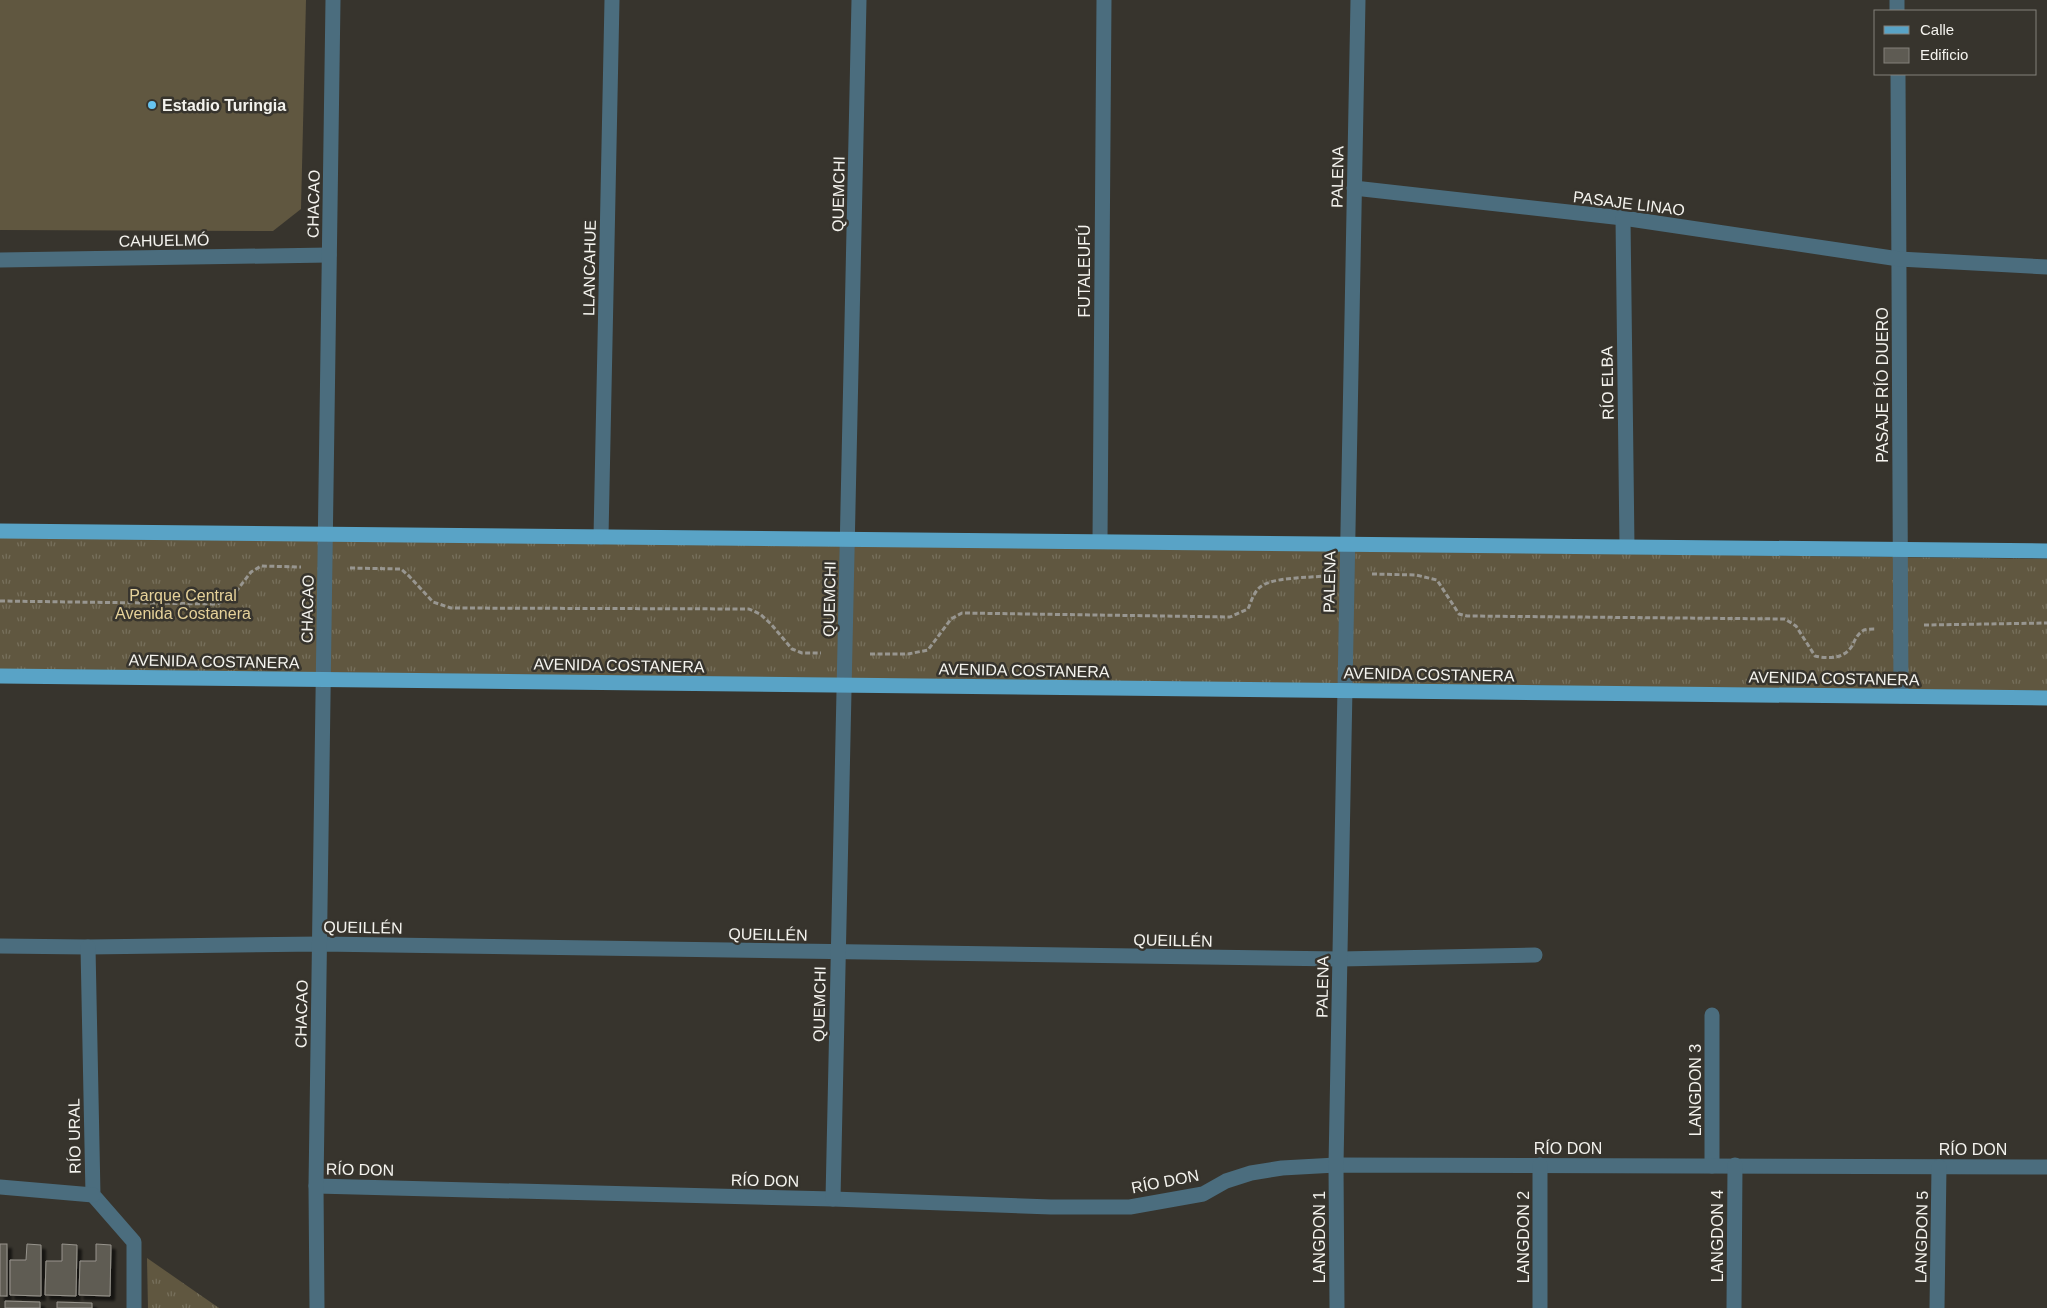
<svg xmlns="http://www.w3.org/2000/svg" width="2047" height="1308" viewBox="0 0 2047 1308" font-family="Arial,sans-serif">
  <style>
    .grass { fill: url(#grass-tufts) }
    .garden { fill: #605740 }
    .building { fill: #5e5b53; stroke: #97948c; filter: url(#shadow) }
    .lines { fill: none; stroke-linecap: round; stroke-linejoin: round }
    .path { stroke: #989690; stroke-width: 3; stroke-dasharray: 5 2.5; stroke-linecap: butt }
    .street { stroke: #4b6d7e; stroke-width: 15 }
    .primary { stroke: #59a3c6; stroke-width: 15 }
    .poi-dot { fill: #67c4f0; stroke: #37342d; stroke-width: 2 }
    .labels { text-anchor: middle; stroke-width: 5; stroke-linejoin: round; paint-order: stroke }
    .poi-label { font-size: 16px; font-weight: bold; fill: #f4f3ee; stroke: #37342d; text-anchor: start }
    .street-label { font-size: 16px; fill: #f4f3ee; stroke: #37342d }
    .park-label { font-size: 16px; fill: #e6d29a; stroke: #37342d }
  </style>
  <defs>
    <pattern id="grass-tufts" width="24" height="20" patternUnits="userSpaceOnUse" patternTransform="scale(1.25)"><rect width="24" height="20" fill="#605740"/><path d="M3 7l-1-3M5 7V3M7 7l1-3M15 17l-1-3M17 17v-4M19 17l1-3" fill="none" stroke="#77705c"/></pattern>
    <filter id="shadow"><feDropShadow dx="4.5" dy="4.5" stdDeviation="1" flood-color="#0009"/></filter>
  </defs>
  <rect width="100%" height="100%" fill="#37342d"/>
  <g class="grass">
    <polygon points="0,535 2047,559 2047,691 0,669"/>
    <polygon points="147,1258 219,1308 148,1308"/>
  </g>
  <polygon class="garden" points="0,0 306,0 301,209 273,231 0,230"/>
  <g class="building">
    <rect x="0" y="1244" width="7" height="52"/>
    <polygon points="27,1244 41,1245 41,1296 10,1295 10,1260 26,1260"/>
    <polygon points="62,1244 77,1245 76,1296 45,1295 46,1261 62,1261"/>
    <polygon points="96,1244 111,1245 110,1296 79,1295 80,1261 96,1261"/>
    <polygon points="5,1301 40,1302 40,1308 5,1308"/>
    <polygon points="57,1302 92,1303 92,1308 57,1308"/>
  </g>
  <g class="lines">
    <g class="path">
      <polyline points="350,568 401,569 409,576 433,602 451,608 749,609 760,614 771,624 792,649 802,653 821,653"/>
      <path d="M1372,574L1416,575L1437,580L1459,614L1467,616L1785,619L1796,626L1815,656C1828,659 1844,659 1852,646C1855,640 1857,634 1864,630C1867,629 1872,629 1876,629"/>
      <polyline points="0,601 217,604 232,597 251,572 261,566 301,567"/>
      <polyline points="1924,625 2047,623"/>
      <path d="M870,654H908L928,650L951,619L962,613L1230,617L1248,609C1251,602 1253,594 1259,588C1270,577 1307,578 1324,576"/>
    </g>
    <g class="street">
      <polyline points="1897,0 1897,11"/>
      <polyline points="1898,74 1901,696"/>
      <polyline points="1354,188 1623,218 1899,259 2047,267"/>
      <polyline points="1623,218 1627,547"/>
      <polyline points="0,260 329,255"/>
      <polyline points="601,537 612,0"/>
      <polyline points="1100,541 1104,0"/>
      <polyline points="0,946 88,947 320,944 1340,959 1535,955"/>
      <polyline points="88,947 93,1195 134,1242 134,1308"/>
      <polyline points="1712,1166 1712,1015"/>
      <polyline points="316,1186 833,1199 1051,1207 1130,1207 1203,1194 1226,1181 1251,1173 1282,1168 1336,1165 2047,1167"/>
      <polyline points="0,1187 93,1195"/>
      <polyline points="833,1199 859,0"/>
      <polyline points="317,1308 316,1186 333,0"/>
      <polyline points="1337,1308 1336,1165 1358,0"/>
      <polyline points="1540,1308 1540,1165"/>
      <polyline points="1734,1308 1735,1165"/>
      <polyline points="1937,1308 1939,1167"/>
    </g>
    <g class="primary">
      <polyline points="0,531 2047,551"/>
      <polyline points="0,676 2047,698"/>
    </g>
  </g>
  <circle class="poi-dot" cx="152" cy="105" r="5"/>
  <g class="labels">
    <g class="poi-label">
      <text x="162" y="111">Estadio Turingia</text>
    </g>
    <g class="street-label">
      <text transform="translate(1337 177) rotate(-89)" y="6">PALENA</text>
      <text transform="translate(838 194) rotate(-89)" y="6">QUEMCHI</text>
      <text transform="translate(1629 203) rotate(7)" y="6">PASAJE LINAO</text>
      <text transform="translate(313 204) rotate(-89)" y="6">CHACAO</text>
      <text transform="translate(164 240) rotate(-1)" y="6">CAHUELMÓ</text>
      <text transform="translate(589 268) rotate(-89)" y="6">LLANCAHUE</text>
      <text transform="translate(1084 271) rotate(-90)" y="6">FUTALEUFÚ</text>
      <text transform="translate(1607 383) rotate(-91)" y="6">RÍO ELBA</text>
      <text transform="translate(1882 385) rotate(-90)" y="6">PASAJE RÍO DUERO</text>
      <text transform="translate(1329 582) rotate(-89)" y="6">PALENA</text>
      <text transform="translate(829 599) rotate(-89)" y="6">QUEMCHI</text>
      <text transform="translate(307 609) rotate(-89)" y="6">CHACAO</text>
      <text transform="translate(214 661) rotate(1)" y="6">AVENIDA COSTANERA</text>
      <text transform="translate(619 665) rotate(1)" y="6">AVENIDA COSTANERA</text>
      <text transform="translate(1024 670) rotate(1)" y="6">AVENIDA COSTANERA</text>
      <text transform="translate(1429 674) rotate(1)" y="6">AVENIDA COSTANERA</text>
      <text transform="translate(1834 678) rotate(1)" y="6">AVENIDA COSTANERA</text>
      <text transform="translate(363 927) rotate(1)" y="6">QUEILLÉN</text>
      <text transform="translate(768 934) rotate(1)" y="6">QUEILLÉN</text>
      <text transform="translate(1173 940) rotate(1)" y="6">QUEILLÉN</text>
      <text transform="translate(1322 987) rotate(-89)" y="6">PALENA</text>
      <text transform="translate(819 1004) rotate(-89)" y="6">QUEMCHI</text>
      <text transform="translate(301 1014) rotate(-89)" y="6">CHACAO</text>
      <text transform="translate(1695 1090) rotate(-90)" y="6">LANGDON 3</text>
      <text transform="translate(74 1136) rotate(-91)" y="6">RÍO URAL</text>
      <text x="1568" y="1154">RÍO DON</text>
      <text x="1973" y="1155">RÍO DON</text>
      <text transform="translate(360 1169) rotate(1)" y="6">RÍO DON</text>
      <text transform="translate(765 1180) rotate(1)" y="6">RÍO DON</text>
      <text transform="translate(1165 1181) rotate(-11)" y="6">RÍO DON</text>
      <text transform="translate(1717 1236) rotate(-90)" y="6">LANGDON 4</text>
      <text transform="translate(1319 1237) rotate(-90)" y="6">LANGDON 1</text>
      <text transform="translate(1523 1237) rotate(-90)" y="6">LANGDON 2</text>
      <text transform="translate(1921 1237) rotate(-89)" y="6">LANGDON 5</text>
    </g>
    <g class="park-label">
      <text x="183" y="601">Parque Central<tspan x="183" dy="18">Avenida Costanera</tspan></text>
    </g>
  </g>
  <rect x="1874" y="10" width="162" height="65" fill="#37342d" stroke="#83807a"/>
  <rect x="1884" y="26" width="25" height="8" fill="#59a3c6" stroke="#83807a"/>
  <text x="1920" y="35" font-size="15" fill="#f4f3ee">Calle</text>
  <rect x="1884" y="48" width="25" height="15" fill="#5e5b53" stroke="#83807a"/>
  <text x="1920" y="60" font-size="15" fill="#f4f3ee">Edificio</text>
</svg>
